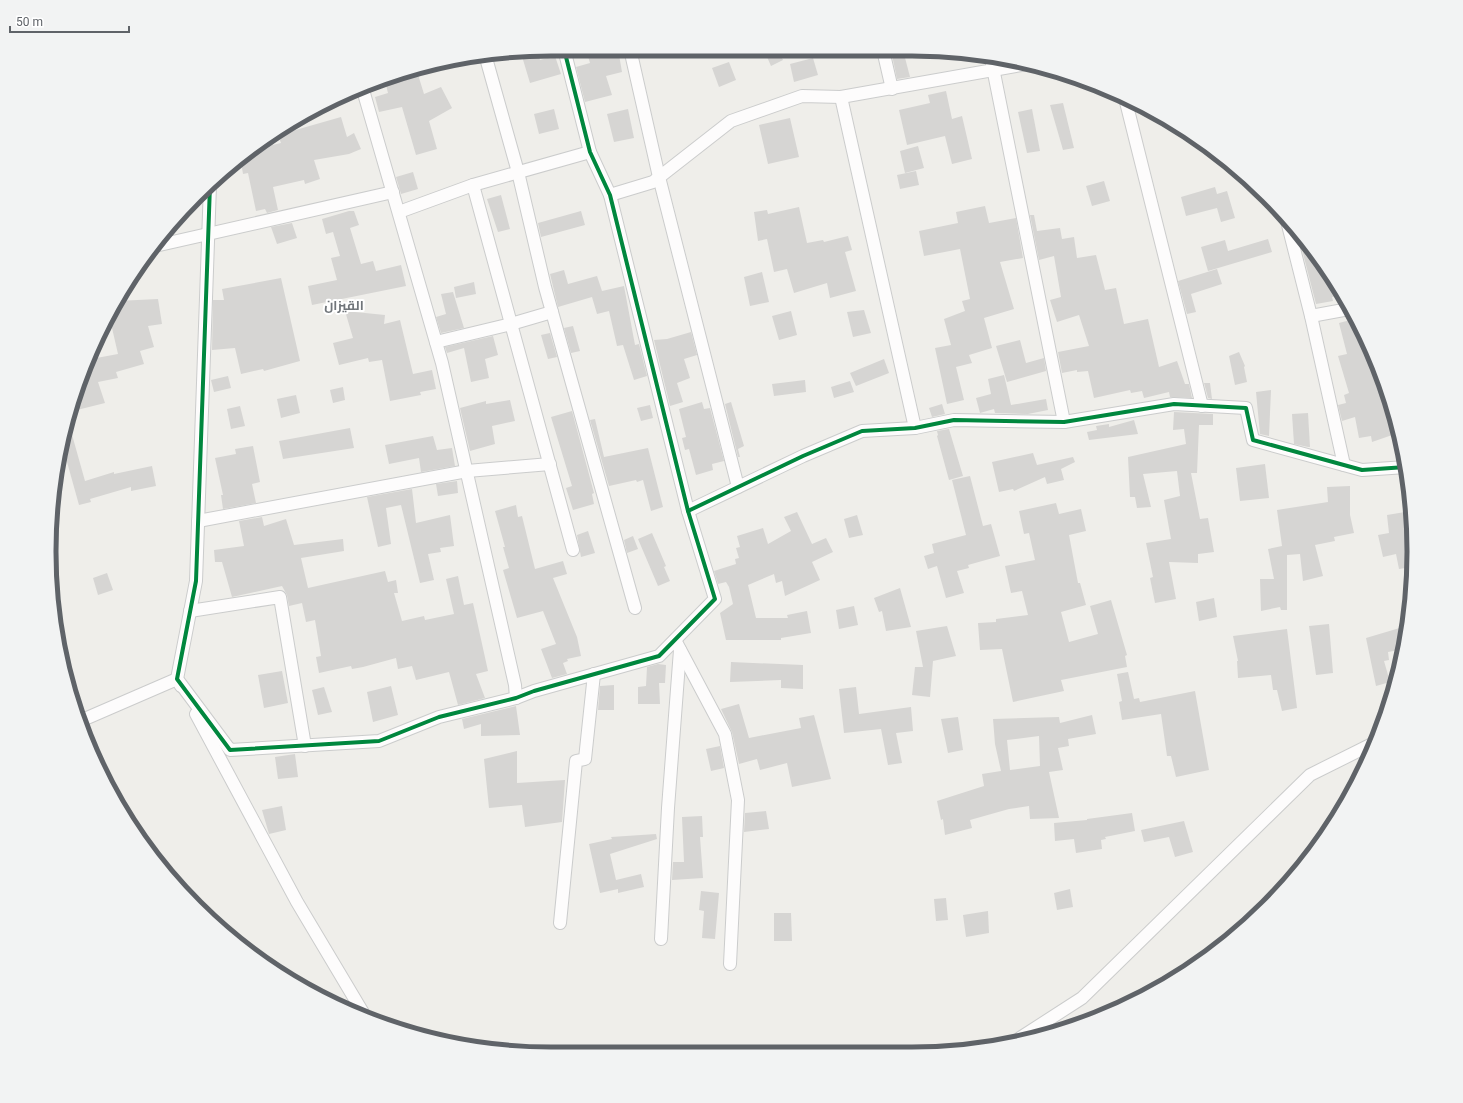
<svg xmlns="http://www.w3.org/2000/svg" width="1463" height="1103" viewBox="0 0 1463 1103" font-family="Roboto,Cairo,sans-serif">
  <style>
    .building { fill: #d6d5d3; fill-rule: evenodd }
    .lines { fill: none; stroke-linecap: round; stroke-linejoin: round }
    .minor-casing { stroke: #cbcccc; stroke-width: 14 }
    .minor { stroke: #fdfcfc; stroke-width: 12 }
    .cycleway-casing { stroke: #fff; stroke-width: 6 }
    .cycleway { stroke: #00873e; stroke-width: 4 }
    .labels { text-anchor: middle; stroke-width: 4; stroke-linejoin: round; paint-order: stroke }
    .quarter-label { font-size: 13px; font-weight: bold; fill: #70757a; stroke: #fff }
    .rim { fill: none; stroke: #5f6368; stroke-width: 5 }
  </style>
  <rect width="100%" height="100%" fill="#efeeea"/>
  <g class="building">
    <polygon points="586,49 618,49 622,72 606,76 612,95 585,102 576,67 590,63"/>
    <polygon points="764,50 778,50 783,60 771,66"/>
    <polygon points="891,50 903,50 910,77 897,79"/>
    <polygon points="537,51 540,60 555,56 561,74 530,83 521,53"/>
    <polygon points="813,58 818,75 794,82 790,64"/>
    <polygon points="729,62 736,80 719,87 712,68"/>
    <polygon points="416,68 424,94 441,87 452,108 429,121 437,149 416,155 402,107 379,112 375,97 388,93 385,81"/>
    <polygon points="946,91 952,119 962,116 972,159 952,164 945,136 907,145 899,110 930,103 928,95"/>
    <polygon points="1063,103 1074,148 1063,150 1050,105"/>
    <polygon points="554,109 559,129 539,134 534,114"/>
    <polygon points="628,109 634,138 614,142 607,114"/>
    <polygon points="1032,109 1040,151 1027,153 1018,112"/>
    <polygon points="341,117 347,137 354,133 361,149 349,154 314,160 320,179 305,184 304,180 273,187 278,210 267,213 265,209 256,211 248,173 243,174 241,162 252,153 265,150 264,147 281,143 278,135"/>
    <polygon points="790,118 799,157 768,164 759,125"/>
    <polygon points="918,146 924,168 905,173 900,151"/>
    <polygon points="916,171 919,185 900,189 897,175"/>
    <polygon points="413,172 418,189 401,194 396,177"/>
    <polygon points="1104,181 1110,201 1092,206 1086,186"/>
    <polygon points="1215,187 1217,194 1227,191 1235,218 1221,222 1217,208 1186,216 1181,197"/>
    <polygon points="501,195 510,229 498,232 487,199"/>
    <polygon points="985,206 989,223 1016,218 1023,258 1000,262 1014,309 984,318 992,348 969,355 972,363 956,367 964,400 947,404 935,348 951,345 944,319 965,311 962,301 970,299 960,249 924,256 919,231 958,223 956,212"/>
    <polygon points="799,207 807,243 823,240 824,242 848,236 852,250 845,252 856,291 830,298 827,283 794,293 787,269 774,272 767,239 758,241 754,212 767,210 768,214"/>
    <polygon points="349,211 354,211 359,225 350,228 361,264 373,261 376,271 401,265 406,286 312,305 308,286 337,280 331,258 340,256 333,232 326,234 322,219"/>
    <polygon points="581,211 585,225 541,237 538,223"/>
    <polygon points="1030,215 1034,215 1037,231 1060,228 1062,239 1074,237 1077,258 1096,255 1105,290 1116,288 1124,324 1148,319 1159,367 1177,361 1185,384 1189,384 1192,398 1170,397 1169,392 1144,398 1142,391 1131,393 1130,390 1094,398 1088,371 1077,372 1077,370 1062,373 1058,352 1089,346 1079,315 1057,322 1050,300 1061,297 1054,256 1039,260"/>
    <polygon points="292,223 297,238 277,244 271,227"/>
    <polygon points="1298,234 1329,272 1341,295 1332,297 1333,301 1316,304"/>
    <polygon points="1268,239 1272,252 1208,271 1201,247 1225,240 1228,251"/>
    <polygon points="1217,269 1222,284 1191,294 1196,312 1187,314 1178,281"/>
    <polygon points="564,270 568,284 597,276 602,291 624,286 635,345 639,344 647,376 634,380 623,345 617,346 609,311 597,314 592,297 558,307 550,274"/>
    <polygon points="762,272 769,302 750,306 744,277"/>
    <polygon points="281,278 300,361 264,371 263,369 241,374 235,348 212,350 213,300 224,300 222,289"/>
    <polygon points="474,282 476,294 456,298 454,287"/>
    <polygon points="453,292 464,328 441,333 436,317 446,314 441,294"/>
    <polygon points="158,299 162,324 148,326 154,347 140,351 144,364 116,372 118,378 98,382 105,403 73,411 91,359 118,354 109,315 117,301"/>
    <polygon points="864,310 871,333 853,337 847,312"/>
    <polygon points="345,311 385,315 384,324 400,320 413,374 432,370 436,389 420,392 421,395 390,401 382,360 369,362 368,358 339,365 333,343 353,338"/>
    <polygon points="791,311 797,335 779,340 772,316"/>
    <polygon points="1354,319 1376,359 1398,433 1372,442 1371,436 1359,438 1355,417 1342,421 1338,405 1346,403 1344,395 1349,393 1338,356 1347,354 1339,323"/>
    <polygon points="573,326 580,351 571,353 564,328"/>
    <polygon points="691,332 697,355 684,359 690,378 677,383 683,402 670,406 654,340 667,339"/>
    <polygon points="550,333 557,357 548,359 541,335"/>
    <polygon points="493,336 498,355 485,359 489,378 471,382 464,348 447,353 445,347"/>
    <polygon points="1020,340 1026,363 1044,358 1046,371 1007,382 996,346"/>
    <polygon points="1239,352 1245,366 1244,367 1247,382 1235,385 1229,356"/>
    <polygon points="884,359 889,373 856,386 850,373"/>
    <polygon points="1004,375 1011,405 1046,399 1048,410 1028,414 995,413 994,409 980,413 976,398 991,394 988,379"/>
    <polygon points="228,376 231,388 214,392 211,380"/>
    <polygon points="805,380 806,392 774,396 772,384"/>
    <polygon points="850,381 854,392 834,398 831,387"/>
    <polygon points="1204,383 1210,383 1212,399 1208,398"/>
    <polygon points="343,387 345,400 333,403 330,390"/>
    <polygon points="1271,390 1269,436 1260,434 1256,392"/>
    <polygon points="296,395 300,413 281,418 277,399"/>
    <polygon points="510,400 515,421 492,426 495,444 470,451 460,408 486,401 486,404"/>
    <polygon points="702,402 704,409 710,408 724,461 712,464 713,470 696,475 689,449 685,450 682,438 686,437 679,409"/>
    <polygon points="731,402 744,446 738,449 740,457 738,457 725,404"/>
    <polygon points="942,404 945,414 932,417 929,408"/>
    <polygon points="650,405 653,418 641,421 637,408"/>
    <polygon points="240,406 245,426 231,429 227,409"/>
    <polygon points="572,411 594,493 592,494 594,504 573,510 566,488 572,486 551,417"/>
    <polygon points="1174,412 1213,414 1213,425 1199,425 1197,473 1191,473 1200,519 1208,518 1214,552 1198,554 1198,563 1169,562 1176,599 1155,603 1150,578 1153,577 1146,543 1171,539 1164,500 1180,496 1177,471 1143,474 1151,507 1137,508 1135,497 1130,497 1128,457 1186,444 1184,429 1173,430"/>
    <polygon points="1308,413 1310,447 1308,447 1294,444 1292,414"/>
    <polygon points="595,419 604,457 648,448 663,507 651,511 643,480 637,482 636,480 609,486 590,420"/>
    <polygon points="1134,420 1138,434 1089,440 1087,432 1097,430 1096,426 1109,424 1109,427"/>
    <polygon points="69,424 85,481 114,472 114,474 152,466 156,486 131,491 131,487 90,499 91,502 79,505 62,444"/>
    <polygon points="350,428 354,448 283,459 279,441"/>
    <polygon points="949,429 963,476 949,480 937,436 938,435 937,431"/>
    <polygon points="433,436 437,450 452,448 455,466 421,472 419,458 389,464 385,445"/>
    <polygon points="253,446 260,482 252,484 256,503 223,509 221,495 223,495 215,458 236,454 235,449"/>
    <polygon points="1033,453 1037,465 1073,457 1075,462 1061,469 1064,480 1047,484 1045,477 1014,491 1013,489 999,492 992,462"/>
    <polygon points="1265,464 1269,498 1240,501 1236,468"/>
    <polygon points="970,476 983,526 991,524 1000,556 968,565 969,568 957,571 964,593 946,598 937,566 928,569 924,556 934,553 932,544 966,535 952,480"/>
    <polygon points="457,481 458,493 438,496 436,484"/>
    <polygon points="1350,486 1350,515 1354,533 1334,537 1335,541 1315,545 1323,576 1303,581 1300,554 1287,555 1287,610 1281,610 1280,607 1261,611 1260,579 1274,579 1268,549 1282,546 1277,510 1328,502 1327,487"/>
    <polygon points="412,489 416,523 450,515 454,546 440,548 441,552 428,554 434,580 420,583 401,505 386,508 391,544 378,547 367,497"/>
    <polygon points="1056,503 1059,514 1081,509 1086,531 1069,535 1078,583 1080,583 1086,605 1061,612 1069,642 1098,634 1090,606 1111,600 1127,655 1125,656 1127,667 1061,680 1064,691 1013,702 1002,649 980,650 978,623 996,622 996,619 1028,615 1022,591 1011,593 1005,566 1035,560 1029,533 1024,534 1019,511"/>
    <polygon points="516,505 518,517 522,516 535,569 563,561 567,574 553,578 577,637 581,656 567,659 568,661 563,663 567,674 552,678 541,649 556,644 543,611 517,618 503,570 509,568 503,547 505,547 495,511"/>
    <polygon points="797,512 812,544 826,538 833,552 812,562 820,580 785,596 782,581 776,583 774,574 748,585 756,618 788,618 787,615 807,611 811,633 781,638 781,640 726,640 720,613 733,604 729,587 726,582 718,584 714,571 736,564 735,559 739,558 736,548 740,547 737,536 763,528 768,544 791,531 784,517"/>
    <polygon points="1405,512 1412,536 1414,551 1412,567 1399,569 1396,554 1383,557 1378,535 1389,533 1387,515"/>
    <polygon points="857,515 863,535 849,538 844,519"/>
    <polygon points="262,517 264,526 286,519 294,545 343,539 344,551 301,558 308,588 385,571 388,582 396,580 398,593 394,593 402,621 424,616 425,620 454,614 446,579 458,576 464,605 473,603 488,671 476,674 485,698 458,705 449,672 416,680 412,666 398,669 396,658 363,667 352,669 351,666 319,673 316,657 321,656 315,620 306,622 302,603 289,606 287,595 282,586 232,597 222,562 215,562 214,550 244,546 239,521"/>
    <polygon points="588,531 595,553 581,557 577,535"/>
    <polygon points="652,533 666,566 664,567 670,581 658,586 638,539"/>
    <polygon points="633,536 638,549 627,553 624,540"/>
    <polygon points="107,573 113,590 98,595 93,578"/>
    <polygon points="900,588 911,627 886,631 882,611 879,612 874,598"/>
    <polygon points="1214,598 1217,617 1199,621 1196,602"/>
    <polygon points="854,606 858,625 839,629 836,610"/>
    <polygon points="1329,624 1333,673 1316,675 1309,626"/>
    <polygon points="947,626 956,656 933,661 930,697 912,695 915,667 923,667 916,631"/>
    <polygon points="1403,627 1405,638 1404,649 1388,652 1389,660 1384,661 1390,682 1376,686 1366,638"/>
    <polygon points="1287,629 1297,708 1282,711 1277,690 1273,690 1271,675 1238,678 1237,661 1238,661 1233,636"/>
    <polygon points="731,662 803,665 803,689 781,688 781,680 730,682"/>
    <polygon points="658,664 666,665 665,683 659,683 660,704 638,704 638,687 646,686 647,667"/>
    <polygon points="282,671 288,703 264,708 258,675"/>
    <polygon points="1128,672 1134,699 1139,698 1140,702 1195,691 1209,770 1176,777 1171,756 1167,756 1161,714 1122,720 1119,702 1122,701 1117,674"/>
    <polygon points="614,685 614,710 598,710 600,686"/>
    <polygon points="391,686 398,715 373,722 367,692"/>
    <polygon points="324,687 332,712 318,715 312,690"/>
    <polygon points="856,687 859,714 911,707 913,731 896,733 902,763 888,765 881,729 844,733 839,689"/>
    <polygon points="739,704 749,738 801,728 799,718 814,715 831,779 792,787 787,763 760,770 757,759 739,764 732,732 721,709"/>
    <polygon points="516,706 520,735 481,736 481,724 464,729 462,719"/>
    <path d="M1092,715L1096,734L1068,739L1069,746L1058,748L1063,770L1049,772L1059,818L1030,819L1029,806L1009,809L970,820L972,828L945,835L943,819L941,820L937,801L984,786L982,774L1001,771L995,744L993,719L1059,717L1060,723ZM1039,736L1040,766L1010,770L1007,740Z"/>
    <polygon points="958,717 963,750 948,753 941,719"/>
    <polygon points="720,746 724,768 711,771 706,749"/>
    <polygon points="517,751 517,783 565,780 562,822 525,827 522,805 489,808 484,759"/>
    <polygon points="295,754 298,777 278,779 275,757"/>
    <polygon points="282,806 286,830 269,834 262,810"/>
    <polygon points="766,811 769,829 744,832 745,813"/>
    <polygon points="1132,813 1135,831 1105,837 1106,839 1101,840 1102,849 1076,853 1074,839 1055,841 1054,823 1087,820 1087,819"/>
    <polygon points="702,816 703,837 700,837 703,878 672,880 673,862 684,862 682,817"/>
    <polygon points="1184,821 1193,852 1175,857 1169,837 1144,842 1141,830"/>
    <polygon points="656,834 657,839 610,854 616,880 641,874 644,887 618,893 618,889 600,893 589,844 612,839 611,837"/>
    <polygon points="1070,889 1073,907 1057,910 1054,893"/>
    <polygon points="701,891 719,893 715,939 702,938 704,911 699,910"/>
    <polygon points="946,898 948,920 936,921 934,899"/>
    <polygon points="988,911 989,933 966,937 963,915"/>
    <polygon points="774,913 791,913 792,941 774,941"/>
  </g>
  <g class="lines">
    <defs>
      <g id="minor">
        <polyline points="630,49 659,177 738,487"/>
        <polyline points="883,50 892,89"/>
        <polyline points="486,58 518,172 545,287 635,608"/>
        <polyline points="991,58 1064,422"/>
        <polyline points="363,90 442,363 515,685 516,698"/>
        <polyline points="841,97 915,428"/>
        <polyline points="1125,98 1202,406"/>
        <polyline points="210,185 196,581 177,679 230,750 379,741 439,717 516,698 534,691 659,656 715,599 688,511 610,195 590,152 564,49"/>
        <polyline points="473,185 573,550"/>
        <polyline points="610,195 653,182 731,121 802,96 841,97 1027,64"/>
        <polyline points="399,212 473,185 590,152"/>
        <polyline points="1287,221 1311,316 1344,465"/>
        <polyline points="155,246 393,192"/>
        <polyline points="1311,316 1349,309"/>
        <polyline points="436,342 511,324 552,312"/>
        <polyline points="688,511 803,456 862,431 915,428 954,420 1064,422 1174,404 1246,408 1253,440 1362,470 1406,467"/>
        <polyline points="198,521 467,471 550,464"/>
        <polyline points="190,611 280,597 305,746"/>
        <polyline points="675,640 725,734 738,800 730,964"/>
        <polyline points="196,714 297,902 365,1016"/>
        <polyline points="80,721 177,679 181,686"/>
        <polyline points="560,923 576,761 585,759 594,674"/>
        <polyline points="661,939 668,808 680,650"/>
        <polyline points="1020,1038 1082,998 1310,775 1376,742"/>
      </g>
    </defs>
    <use href="#minor" class="minor-casing"/>
    <use href="#minor" class="minor"/>
    <defs>
      <g id="cycleway">
        <polyline points="210,185 196,581 177,679 230,750 379,741 439,717 516,698 534,691 659,656 715,599 688,511 610,195 590,152 564,49"/>
        <polyline points="688,511 803,456 862,431 915,428 954,420 1064,422 1174,404 1246,408 1253,440 1362,470 1406,467"/>
      </g>
    </defs>
    <use href="#cycleway" class="cycleway-casing"/>
    <use href="#cycleway" class="cycleway"/>
  </g>
  <g class="labels">
    <g class="quarter-label">
      <text x="344" y="310">القيزان</text>
    </g>
  </g>
  <path d="M0 0H1463V1103H0ZM551 56H912A495 495 0 0 1 1407 551V552A495 495 0 0 1 912 1047H551A495 495 0 0 1 56 552V551A495 495 0 0 1 551 56Z" fill="#f2f3f3" fill-rule="evenodd"/>
  <path class="rim" d="M551 56H912A495 495 0 0 1 1407 551V552A495 495 0 0 1 912 1047H551A495 495 0 0 1 56 552V551A495 495 0 0 1 551 56Z"/>
  <path d="M10 26v6h119v-6" fill="none" stroke="#5f6368" stroke-width="2"/>
  <text x="16" y="26" font-size="12" fill="#5f6368" stroke="#ffffff" stroke-width="3" paint-order="stroke">50 m</text>
</svg>
